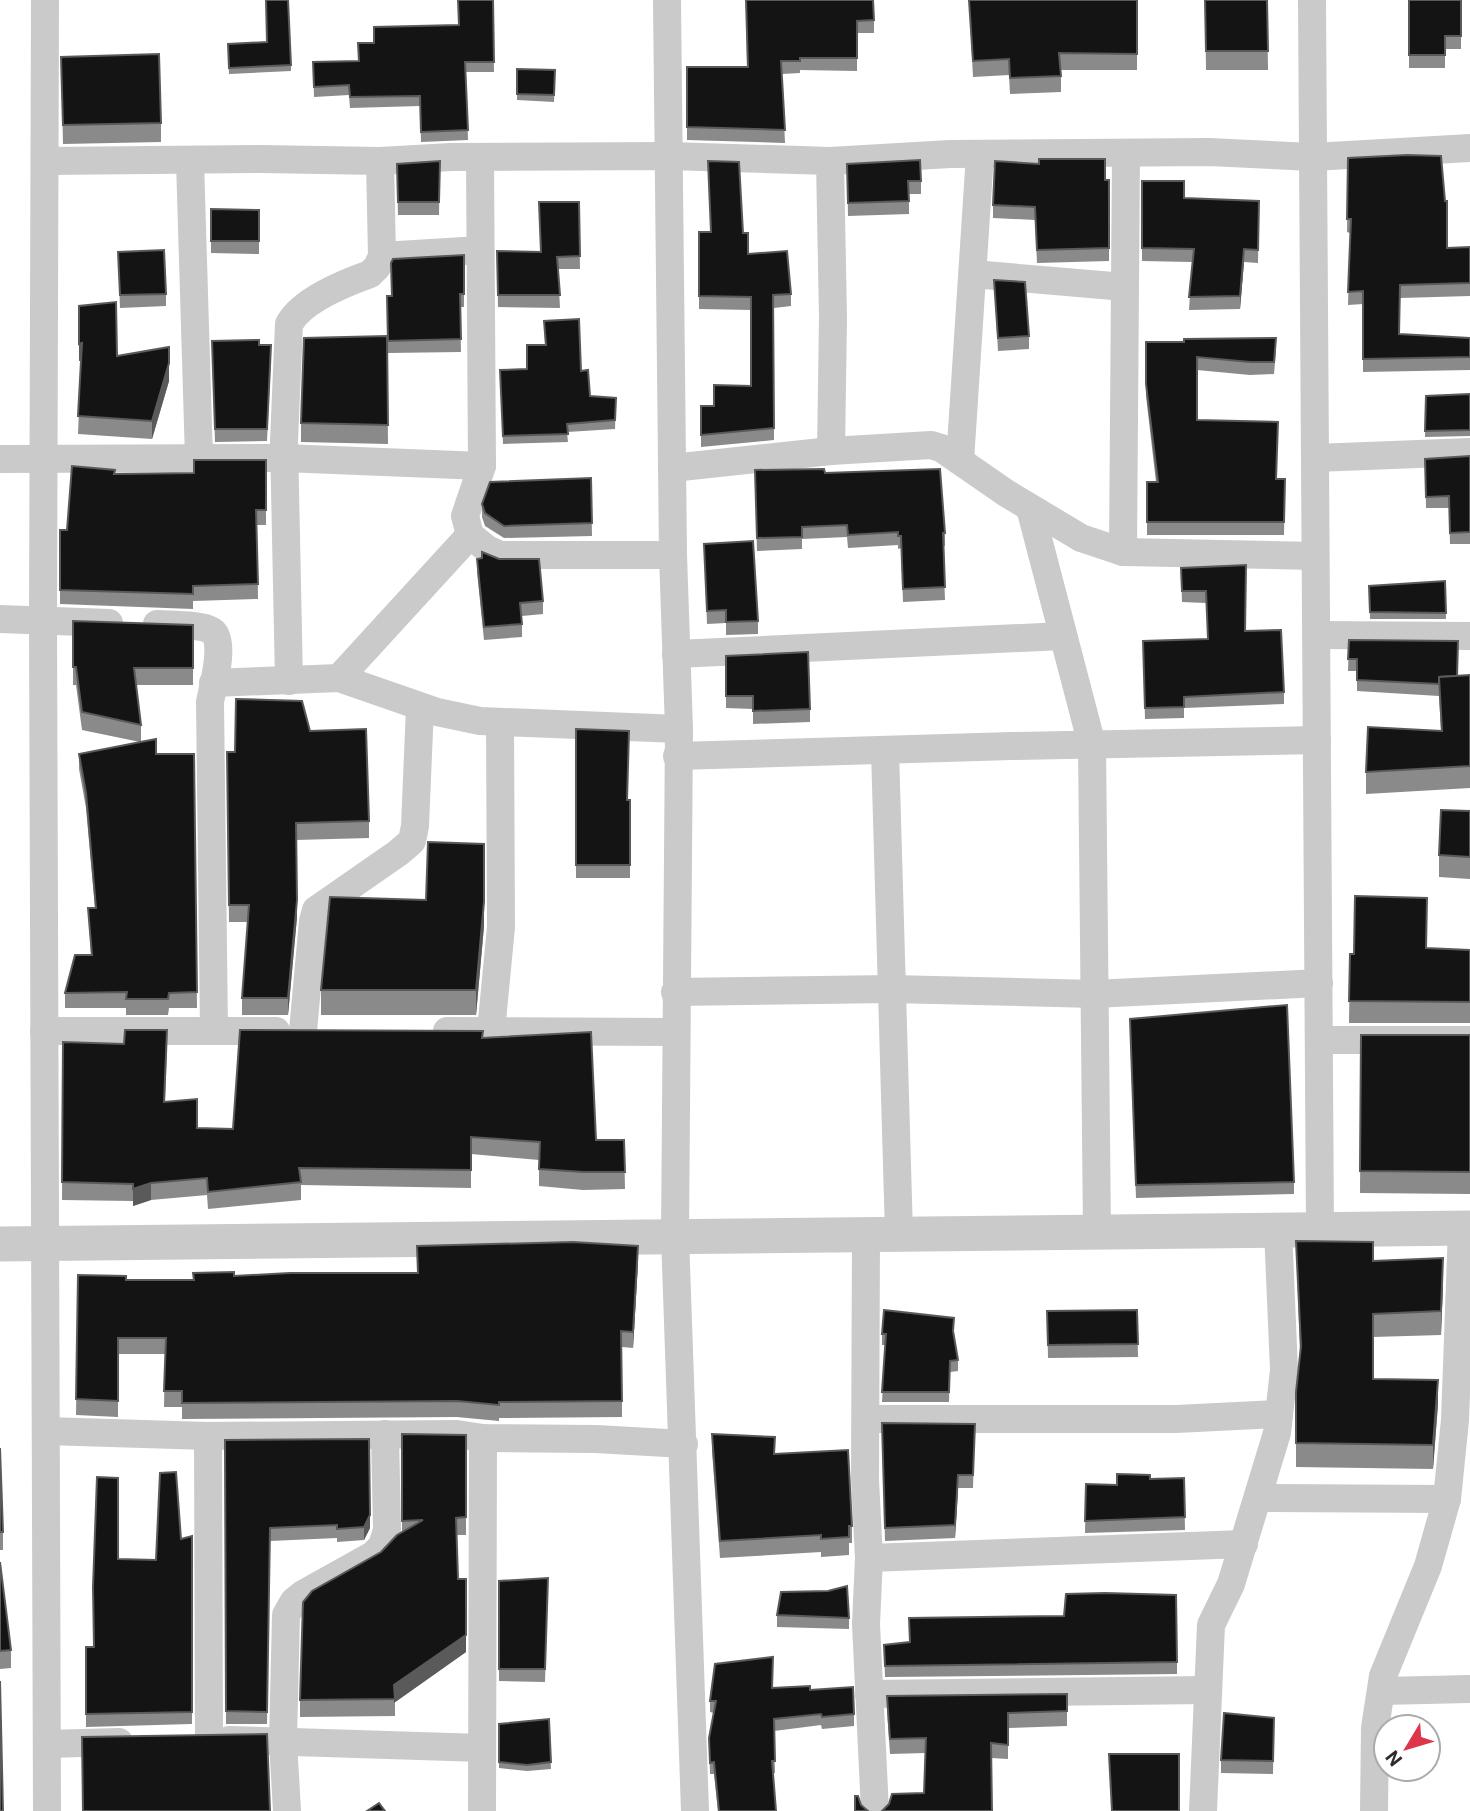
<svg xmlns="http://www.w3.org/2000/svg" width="1470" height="1811" viewBox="0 0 1470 1811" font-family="Roboto,sans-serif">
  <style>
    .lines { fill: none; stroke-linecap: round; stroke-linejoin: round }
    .minor { stroke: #cacaca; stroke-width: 28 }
    .tertiary { stroke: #cacaca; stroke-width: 35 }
    .wall { fill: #8a8a8a }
    .shaded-wall { fill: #5a5a5a }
    .building { fill: #141414; stroke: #5a5a5a; stroke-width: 2 }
  </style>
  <rect width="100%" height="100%" fill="#fff"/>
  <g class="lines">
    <g class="minor">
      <polyline points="45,0 43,621 47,1811"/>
      <polyline points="667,0 673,555 679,729 675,1236 695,1811"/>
      <polyline points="1312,0 1320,1230"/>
      <polyline points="480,158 482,466 465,516 470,535 487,549 500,555 673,555"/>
      <polyline points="45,161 261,159 380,161 451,157 670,156 830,161 950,154 1209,152 1313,157 1470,148"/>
      <polyline points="190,161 199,459"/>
      <polyline points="830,161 833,318 831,451"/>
      <polyline points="382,256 480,250"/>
      <polyline points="973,274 1125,287"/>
      <polyline points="1315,458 1470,452"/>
      <polyline points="0,459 284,458 482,466"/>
      <polyline points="960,461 980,154"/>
      <polyline points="672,468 831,451 931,445 941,448 1006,493 1081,538 1123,552 1315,556"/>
      <polyline points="1030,508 1092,745 1097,1232"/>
      <polyline points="1123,552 1126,153"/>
      <polyline points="0,619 109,623"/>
      <path d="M157,624C170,625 202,624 212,631C226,640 213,687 210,702L214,1031"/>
      <polyline points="1316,635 1470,636"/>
      <polyline points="676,654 1063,636"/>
      <polyline points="339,678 470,535"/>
      <path d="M289,681L284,441L289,324C302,300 345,283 370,274L377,267L382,256L380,161"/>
      <polyline points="213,683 339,678 437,712 480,721 679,729"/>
      <polyline points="885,750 899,1234"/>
      <polyline points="677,756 1012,746 1317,740"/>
      <polyline points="675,992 892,989 1094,994 1319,983"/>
      <polyline points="44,1031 276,1031"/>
      <polyline points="303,1031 313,921 316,910 398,853 412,841 415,826 420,707"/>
      <polyline points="447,1031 675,1032"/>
      <polyline points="491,1031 501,927 500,722"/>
      <polyline points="1319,1040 1470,1040"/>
      <polyline points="866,1234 865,1480 869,1558 866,1624 875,1811"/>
      <polyline points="866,1419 1176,1419 1279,1414"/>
      <polyline points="46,1431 208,1436 457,1434 483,1438 596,1439 684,1444"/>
      <polyline points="208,1436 209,1741"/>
      <polyline points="1258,1498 1447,1499"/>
      <polyline points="869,1558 1244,1544"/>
      <polyline points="1381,1691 1470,1689"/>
      <polyline points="869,1694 1208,1690"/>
      <polyline points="229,1740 482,1748"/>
      <polyline points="47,1744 119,1742"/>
      <polyline points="287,1811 283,1741 286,1615 294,1601 303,1594 373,1555 382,1546 387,1530 385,1434"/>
      <polyline points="482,1811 483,1438"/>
      <polyline points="1203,1811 1211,1625 1231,1584 1277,1433 1284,1370 1278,1230"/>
      <polyline points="1374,1811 1375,1728 1383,1676 1428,1566 1447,1499 1455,1420 1462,1228"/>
    </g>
    <polyline class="tertiary" points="0,1244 1470,1228"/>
  </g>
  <g class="wall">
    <polygon points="493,0 494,72 466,72 468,140 421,142 420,106 350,108 349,95 314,97 313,62 359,61 358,43 374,43 459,25"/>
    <polygon points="746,0 874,20 874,33 857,33 857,71 800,70 800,73 782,74 785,143 687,140 687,67 747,67"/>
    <polygon points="969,0 1137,0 1137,70 1061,70 1061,92 1010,94 1009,75 973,77"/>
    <polygon points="1205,0 1267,0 1268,70 1206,70"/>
    <polygon points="1409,0 1461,0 1461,49 1445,49 1445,68 1409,68"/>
    <polygon points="267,42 291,65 291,71 229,74 228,44"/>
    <polygon points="61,57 161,123 161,142 63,144"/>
    <polygon points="517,69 555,70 554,102 517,100"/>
    <polygon points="1348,158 1447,248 1470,247 1470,296 1400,298 1399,334 1470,338 1470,370 1363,372 1363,304 1348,305 1350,233 1347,232"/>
    <polygon points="440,161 439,215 398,215 397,164"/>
    <polygon points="708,161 743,233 748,254 791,294 791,306 774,308 774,440 701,447 701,406 714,406 751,386 751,310 699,309 699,232 711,232"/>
    <polygon points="847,164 921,181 921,194 909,194 909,214 848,216"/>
    <polygon points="1105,180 1109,180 1109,261 1037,263 1035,220 993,218 993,205"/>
    <polygon points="1142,181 1184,198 1259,201 1258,263 1244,262 1240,309 1189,310 1192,262 1142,261"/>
    <polygon points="579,202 580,269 558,269 560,308 498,307 497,251 540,252"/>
    <polygon points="211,209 259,210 259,254 211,253"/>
    <polygon points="118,252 166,294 166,306 120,308"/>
    <polygon points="464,255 464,307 460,307 461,352 388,353 387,296 392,296"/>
    <polygon points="994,280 1029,336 1029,349 998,351"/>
    <polygon points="79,306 117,356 169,381 152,439 78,434 81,361 79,361"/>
    <polygon points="544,321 581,371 590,396 616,398 615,429 567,432 568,442 503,444 500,370 527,369 545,345"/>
    <polygon points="387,336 388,444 301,442 301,423"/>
    <polygon points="212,341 259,345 271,357 267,441 215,442"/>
    <polygon points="1146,342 1276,351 1274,374 1250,375 1197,370 1197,420 1277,479 1285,479 1284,535 1147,535 1147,482 1156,482 1146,396"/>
    <polygon points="1470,394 1470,436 1425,437 1426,396"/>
    <polygon points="1470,456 1470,544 1450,544 1449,508 1426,508 1425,459"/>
    <polygon points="266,460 266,525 257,525 258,599 193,601 193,609 60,604 60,530 67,530 115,474 194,473"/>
    <polygon points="755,470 825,473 945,533 945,546 943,546 945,600 903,602 901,548 898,549 898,545 848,548 847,537 802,539 802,549 757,551"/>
    <polygon points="591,478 592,536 504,538 485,526 482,517 482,504"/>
    <polygon points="704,544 758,621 758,634 726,635 726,623 707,624"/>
    <polygon points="477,559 543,601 543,614 522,616 522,637 484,640 477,572"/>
    <polygon points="1246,565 1246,631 1284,692 1284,704 1184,708 1184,718 1145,719 1143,641 1208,639 1206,603 1182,602 1181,568"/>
    <polygon points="1445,581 1446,619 1370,619 1369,586"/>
    <polygon points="73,621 193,625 193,685 136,685 141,725 141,742 156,754 194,754 197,1008 169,1008 168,1015 126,1015 126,1008 65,1008 65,993 91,955 88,908 95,908 86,808 79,769 79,754 140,742 82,730 76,685 73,685"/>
    <polygon points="1349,640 1458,653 1457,676 1470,675 1470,788 1366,794 1366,772 1441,731 1439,696 1357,691 1357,671 1348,671"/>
    <polygon points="726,656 810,709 810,722 753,724 753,709 726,708"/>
    <polygon points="576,729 628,800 630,800 630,878 576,878"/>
    <polygon points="310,731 369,821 369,838 296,840 297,917 288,1015 242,1015 242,998 248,922 229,922 227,752 235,752"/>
    <polygon points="1470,811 1470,879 1439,877 1439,855"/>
    <polygon points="484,926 476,1015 321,1015 321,990"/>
    <polygon points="1427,948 1470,950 1470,1023 1349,1023 1350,954"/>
    <polygon points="1130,1032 1294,1182 1294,1194 1136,1198"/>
    <polygon points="1361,1035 1470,1035 1470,1194 1360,1193"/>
    <polygon points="483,1038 596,1140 624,1140 625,1189 583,1190 539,1186 539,1160 471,1154 471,1188 301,1185 301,1200 208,1209 207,1195 151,1200 133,1206 133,1201 62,1200 63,1042 124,1044 167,1048 165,1102 197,1128 233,1129"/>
    <polygon points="1296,1241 1373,1261 1443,1282 1441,1335 1373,1337 1373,1379 1438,1404 1433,1469 1296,1467 1296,1392 1300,1353"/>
    <polygon points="417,1246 638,1262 633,1348 622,1347 622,1417 499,1418 499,1421 457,1417 182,1419 182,1407 164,1407 165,1354 118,1354 118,1417 76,1415 78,1275 126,1280 194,1280 234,1276 417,1273"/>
    <polygon points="1137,1310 1138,1357 1048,1358 1047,1311"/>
    <polygon points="882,1334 954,1334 958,1360 958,1371 950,1372 949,1402 882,1402 885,1345 882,1345"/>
    <polygon points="882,1423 975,1424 973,1488 958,1488 955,1538 885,1541"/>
    <polygon points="402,1434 466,1435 466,1535 456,1535 458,1579 466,1579 466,1652 395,1702 395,1716 300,1717 300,1700 381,1552 402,1532"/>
    <polygon points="712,1434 775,1454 852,1526 852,1543 849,1543 849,1555 821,1557 821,1552 720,1558 712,1451"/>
    <polygon points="225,1440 370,1528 364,1540 337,1542 337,1538 270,1541 267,1724 226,1724"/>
    <polygon points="0,1448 3,1532 3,1550 0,1550"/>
    <polygon points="1184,1478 1185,1530 1085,1533 1086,1484 1117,1485 1150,1479"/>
    <polygon points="192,1536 192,1724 86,1727 86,1647 94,1647 118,1559 156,1560 181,1539"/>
    <polygon points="0,1562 11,1650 11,1668 0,1669"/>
    <polygon points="548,1578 545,1682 499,1681 499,1581"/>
    <polygon points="828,1591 849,1618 849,1629 777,1627 777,1615"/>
    <polygon points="884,1645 1177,1662 1177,1674 885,1677"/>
    <polygon points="772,1688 810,1690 854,1714 854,1726 822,1729 821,1725 774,1731 775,1773 773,1773 776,1811 718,1811 714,1774 710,1774 709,1738 714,1713 710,1712 710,1701"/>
    <polygon points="1067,1694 1067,1726 1008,1728 1008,1759 991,1758 924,1793 926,1753 890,1754 887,1710 887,1696"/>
    <polygon points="1274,1718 1273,1774 1221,1773 1221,1760"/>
    <polygon points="549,1719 551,1769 527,1771 499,1768 499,1724"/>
  </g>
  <g class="shaded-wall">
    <polygon points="1244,249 1244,262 1240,309 1240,296"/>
    <polygon points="82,343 82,360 79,361 79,344"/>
    <polygon points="169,363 169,381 152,439 152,421"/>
    <polygon points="297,900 297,917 288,1015 288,998"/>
    <polygon points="484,902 484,926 476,1015 476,990"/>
    <polygon points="151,1183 151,1200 133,1206 133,1189"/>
    <polygon points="638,1246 638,1262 633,1348 633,1332"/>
    <polygon points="1443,1258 1443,1282 1441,1335 1441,1311"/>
    <polygon points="1438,1380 1438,1404 1433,1469 1433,1445"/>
    <polygon points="958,1475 958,1488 955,1538 955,1525"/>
    <polygon points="370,1515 370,1528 364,1540 364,1527"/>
    <polygon points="466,1635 466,1652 394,1703 394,1685"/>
  </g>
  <g class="building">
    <polygon points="266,0 288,0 291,65 229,68 228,44 267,42"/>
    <polygon points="458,0 493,0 494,62 465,62 468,130 421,132 420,96 350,97 349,85 314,87 313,62 359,61 358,43 374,43 374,27 459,25"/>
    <polygon points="746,0 873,0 874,20 857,21 857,58 800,58 800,61 781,61 785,130 687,127 687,67 748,67"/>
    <polygon points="969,0 1137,0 1137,54 1059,53 1061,76 1010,78 1009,59 973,61"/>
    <polygon points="1205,0 1267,0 1268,51 1206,51"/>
    <polygon points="1409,0 1461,0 1461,36 1445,36 1445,55 1409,55"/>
    <polygon points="159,54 161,123 63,125 61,57"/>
    <polygon points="517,69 555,70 554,95 517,94"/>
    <polygon points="1407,155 1441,156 1445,201 1447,201 1447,248 1470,247 1470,283 1400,285 1399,334 1470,338 1470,357 1363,359 1363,291 1348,292 1351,219 1347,219 1348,158"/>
    <polygon points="1039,159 1105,159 1105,180 1109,180 1109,248 1037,250 1035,207 993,205 995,161 1039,164"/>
    <polygon points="920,160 921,181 908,181 909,201 848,203 847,164"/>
    <polygon points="440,161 439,202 398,202 397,164"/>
    <polygon points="708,161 739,162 743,233 748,233 748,254 787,251 791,294 773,295 774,428 701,435 701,406 714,406 714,385 751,386 751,297 699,296 699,232 711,232"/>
    <polygon points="1142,181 1184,181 1184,198 1259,201 1258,250 1244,249 1240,296 1189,297 1194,249 1142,248"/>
    <polygon points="539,202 579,202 580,256 557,257 560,295 498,295 497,251 541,252"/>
    <polygon points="211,209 259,210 259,241 211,241"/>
    <polygon points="164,250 166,294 120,295 118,252"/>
    <polygon points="464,255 464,294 460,294 461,339 388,341 387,296 392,296 391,263 393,259"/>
    <polygon points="994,280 1025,282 1029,336 998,338"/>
    <polygon points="116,302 117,356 169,347 169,363 152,421 78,416 82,343 79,344 79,306"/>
    <polygon points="579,319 581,371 588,370 590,396 616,398 615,420 567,424 568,434 503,436 500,370 527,369 527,345 546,345 544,321"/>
    <polygon points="387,336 388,425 301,423 304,338"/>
    <polygon points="1276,338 1274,362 1250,362 1197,357 1197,420 1278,422 1276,479 1285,479 1284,522 1147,522 1147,482 1158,482 1146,384 1146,342 1184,342 1184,339"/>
    <polygon points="259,340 259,345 271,345 267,429 215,429 212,341"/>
    <polygon points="1470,394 1470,430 1425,431 1426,396"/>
    <polygon points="1470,456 1470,532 1450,533 1449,496 1426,497 1425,459"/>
    <polygon points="194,460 266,460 266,510 256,510 258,584 193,586 193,594 60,590 60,530 67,530 72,466 115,470 114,474 194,473"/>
    <polygon points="824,469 825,473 940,469 945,533 943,533 945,587 903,589 901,536 898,536 898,532 848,535 847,525 802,527 802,537 757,538 755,470"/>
    <polygon points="591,478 592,523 504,526 485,513 482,504 490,482"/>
    <polygon points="753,541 758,621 726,622 726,610 707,611 704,544"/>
    <polygon points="482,552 499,559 539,559 543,601 520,603 522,624 484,627 477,559 482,558"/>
    <polygon points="1246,565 1245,631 1281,630 1284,692 1184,697 1184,707 1145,708 1143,641 1208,639 1206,591 1182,591 1181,568"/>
    <polygon points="1445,581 1446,613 1370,612 1369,586"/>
    <polygon points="73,621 193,625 193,668 134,668 141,725 82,712 76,667 73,667"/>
    <polygon points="1349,640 1458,641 1457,676 1439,677 1439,684 1357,680 1357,659 1348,659"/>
    <polygon points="808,652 810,709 753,711 753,696 726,696 726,656"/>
    <polygon points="1470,675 1470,766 1366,772 1368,727 1442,731 1439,677"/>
    <polygon points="236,699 302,701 310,731 366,729 369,821 296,823 297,900 288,998 242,998 249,905 229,905 227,752 235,752"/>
    <polygon points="576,729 629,731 627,800 630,800 630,865 576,865"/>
    <polygon points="156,739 156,754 194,754 197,992 169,993 168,999 126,999 127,992 65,993 75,955 92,955 88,908 96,908 86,793 79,754"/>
    <polygon points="1441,810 1470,811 1470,857 1439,855"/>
    <polygon points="428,842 484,844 484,902 476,990 321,990 330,897 426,900"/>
    <polygon points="1355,896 1427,898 1426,948 1470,950 1470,1002 1349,1001 1350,954 1354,954"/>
    <polygon points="1287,1005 1294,1182 1136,1185 1130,1019"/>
    <polygon points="125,1030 167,1030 164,1102 197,1099 197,1128 233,1129 240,1030 483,1031 482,1038 591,1032 596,1140 624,1140 625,1172 583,1172 539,1169 540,1142 471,1137 471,1170 299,1168 301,1182 208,1192 207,1178 151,1183 133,1189 133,1184 62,1182 63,1042 124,1044"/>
    <polygon points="1361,1035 1470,1035 1470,1172 1360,1171"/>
    <polygon points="1296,1241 1373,1242 1373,1261 1443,1258 1441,1311 1373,1314 1373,1379 1438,1380 1433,1445 1296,1443 1296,1392 1301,1346"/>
    <polygon points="573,1242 638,1246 633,1332 621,1331 622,1401 499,1402 499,1405 457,1401 182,1403 182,1391 164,1391 166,1338 118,1338 118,1401 76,1399 78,1275 126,1276 126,1280 194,1280 193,1273 234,1272 234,1276 290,1273 418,1273 417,1246"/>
    <polygon points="884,1310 954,1318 953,1331 958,1360 950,1361 949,1392 882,1392 886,1334 882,1334"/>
    <polygon points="1137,1310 1138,1344 1048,1345 1047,1311"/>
    <polygon points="882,1423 975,1424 973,1475 958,1475 955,1525 885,1528"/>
    <polygon points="402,1434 466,1435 466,1517 456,1518 458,1579 466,1579 466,1635 394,1685 395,1699 300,1700 303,1602 312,1591 381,1552 397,1535 423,1520 402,1521"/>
    <polygon points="712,1434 775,1437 774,1454 848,1450 852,1526 849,1526 849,1537 821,1539 821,1535 720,1541"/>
    <polygon points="369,1439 370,1515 364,1527 337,1529 337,1525 270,1528 267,1712 226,1711 225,1440"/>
    <polygon points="0,1448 3,1532 0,1532"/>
    <polygon points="176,1472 181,1539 192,1536 192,1712 86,1714 86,1647 94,1647 93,1587 97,1477 118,1478 118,1559 156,1560 160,1473"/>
    <polygon points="1117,1474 1150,1475 1150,1479 1184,1478 1185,1517 1085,1521 1086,1484 1117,1485"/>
    <polygon points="0,1562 11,1650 0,1651"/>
    <polygon points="548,1578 545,1669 499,1669 499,1581"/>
    <polygon points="847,1586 849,1618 777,1615 781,1592 828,1591"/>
    <polygon points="1105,1593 1176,1595 1177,1662 885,1666 884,1645 910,1642 909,1618 1064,1616 1066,1594"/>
    <polygon points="773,1657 772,1688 810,1686 810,1690 853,1687 854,1714 822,1717 821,1714 774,1719 775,1761 772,1761 776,1811 719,1811 714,1762 710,1763 709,1738 716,1701 710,1701 715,1664"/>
    <polygon points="0,1681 3,1811 0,1811"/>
    <polygon points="1067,1694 1067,1711 1008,1713 1008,1745 991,1743 992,1811 882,1811 889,1804 892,1794 924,1793 926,1738 890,1739 887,1696"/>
    <polygon points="1224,1713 1274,1718 1273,1761 1221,1760"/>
    <polygon points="549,1719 551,1762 527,1765 499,1762 499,1724"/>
    <polygon points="267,1734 270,1811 83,1811 82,1737"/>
    <polygon points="1109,1754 1179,1754 1179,1811 1112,1811"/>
    <polygon points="855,1796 858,1796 861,1805 868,1811 855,1811"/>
    <polygon points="379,1803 385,1811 367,1811"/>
  </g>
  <g transform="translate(1407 1748) rotate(232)"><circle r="33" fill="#ffffff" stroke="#ababab" stroke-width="2"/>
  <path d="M0-5L12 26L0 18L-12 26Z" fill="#dd364c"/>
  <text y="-10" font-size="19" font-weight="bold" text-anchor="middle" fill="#2d2d2d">N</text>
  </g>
</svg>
